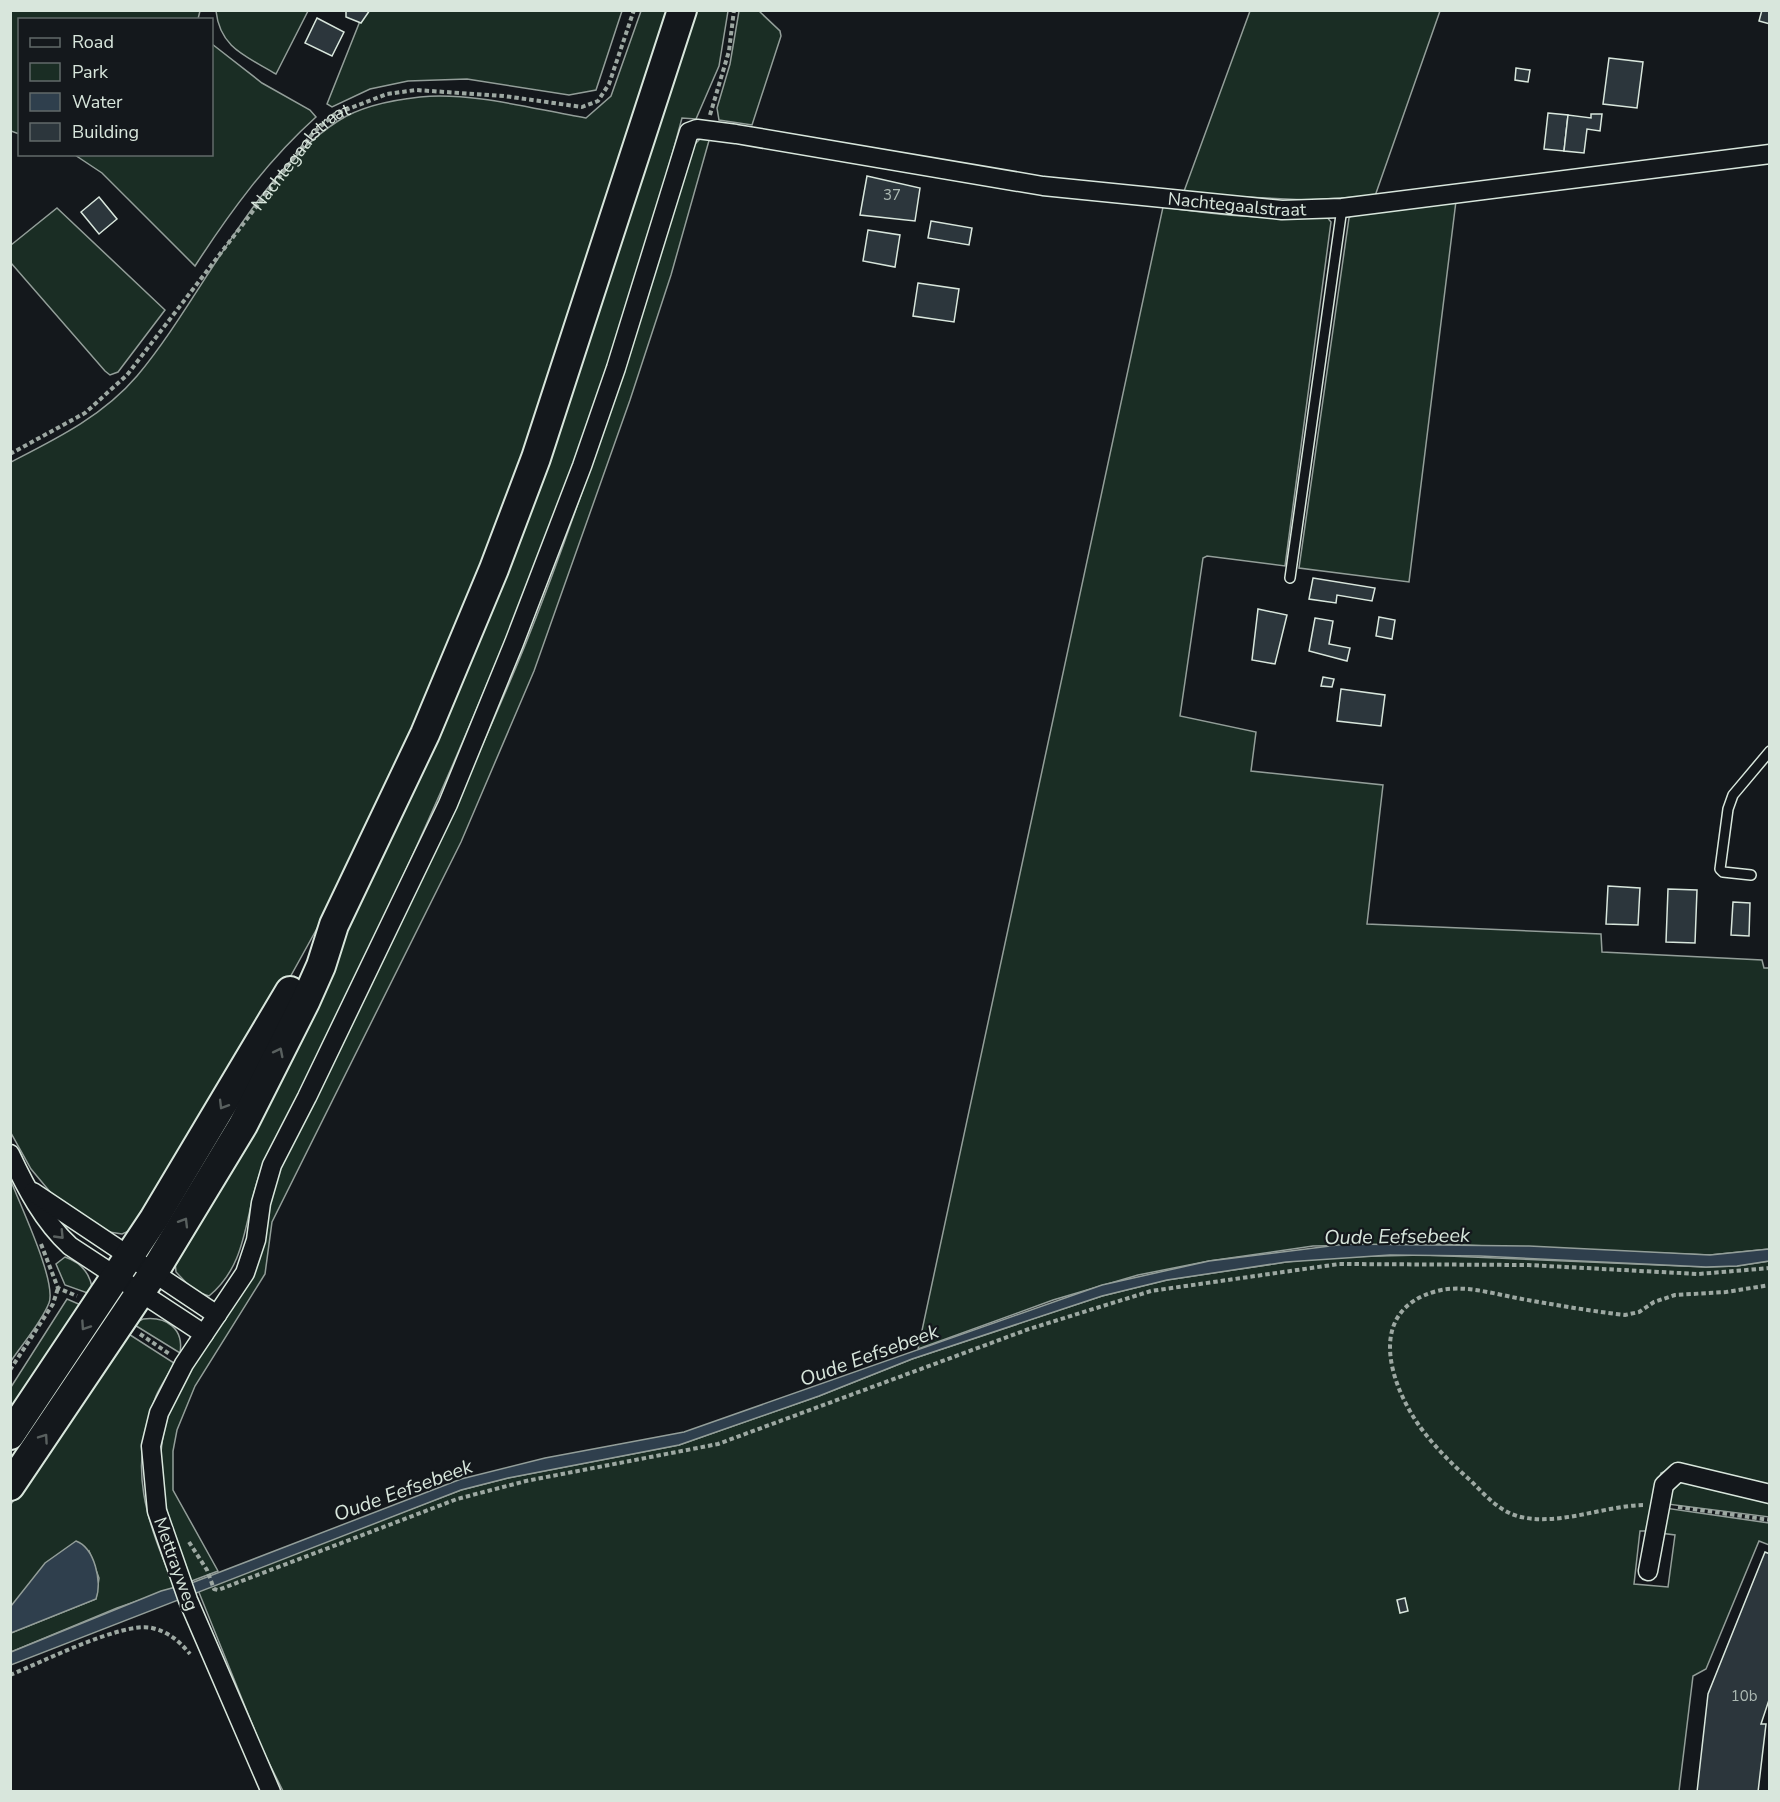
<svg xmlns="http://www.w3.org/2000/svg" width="1780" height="1802" viewBox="0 0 1780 1802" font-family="'Nunito Sans',sans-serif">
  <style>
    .green { fill: #1a2d24; stroke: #939e99; stroke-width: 1.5 }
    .water { fill: #2f3f4d; stroke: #939e99; stroke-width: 1.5 }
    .building { fill: #2c363c; stroke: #d8e6dc; stroke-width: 1.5 }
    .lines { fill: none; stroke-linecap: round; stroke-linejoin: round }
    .service-casing { stroke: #d8e6dc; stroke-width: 12 }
    .minor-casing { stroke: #d8e6dc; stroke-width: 21 }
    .primary-casing { stroke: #d8e6dc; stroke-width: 32 }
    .path { stroke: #9da8a2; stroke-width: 4; stroke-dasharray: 4.5 3; stroke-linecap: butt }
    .service { stroke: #14181c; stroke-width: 9 }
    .minor { stroke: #14181c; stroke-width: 18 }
    .primary { stroke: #14181c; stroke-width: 28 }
    .oneway { stroke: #59605f }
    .labels { text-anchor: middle; stroke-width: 4.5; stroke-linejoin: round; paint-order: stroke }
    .number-label { font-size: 15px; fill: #adbab4 }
    .street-label { font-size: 18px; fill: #d8e6dc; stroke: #14181c }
    .water-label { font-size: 20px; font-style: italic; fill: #d8e6dc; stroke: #14181c }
  </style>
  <rect width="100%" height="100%" fill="#14181c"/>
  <g class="green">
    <polygon points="10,11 11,10 200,11 198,19 20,20 19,134 11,131"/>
    <path d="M216,11V10L308,11L276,74C246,56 220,48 216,11Z"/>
    <polygon points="364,11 622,11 596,90 569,95 467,79 408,81 370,89 332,107 327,104"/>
    <path d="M641,11H670L545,400L437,678L320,923L262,1028L136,1228L122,1234L103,1231L51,1193L31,1169L11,1133V462C56,439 103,416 137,376C201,300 254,175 338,121C361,106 392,100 420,97C474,92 532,109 586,118L611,96Z"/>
    <path d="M694,11H728L719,66L696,119L682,118C585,485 431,834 260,1173C244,1217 248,1264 209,1296L194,1291L176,1272L175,1261L337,947Z"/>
    <polygon points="739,11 759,11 780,31 781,36 752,125 719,120 717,108 730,64"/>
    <polygon points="1250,11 1440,11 1375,196 1307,200 1183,194"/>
    <path d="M212,44L262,83L310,110L316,117C268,160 230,212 195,266L102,173L75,155L212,154Z"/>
    <path d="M710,137L671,275L630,400L534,671L461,842L272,1222L265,1274L195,1386L177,1430L173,1451V1490L218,1571L189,1582C171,1528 149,1473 168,1416L270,1200L276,1172C362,997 452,824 526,643C591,481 640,313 692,147L701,138Z"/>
    <polygon points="1456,201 1409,582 1299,568 1349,218 1353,213"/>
    <path d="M1163,207C1216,215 1272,221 1326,216L1331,222L1285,566L1207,556L1203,558L1180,716L1256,732L1251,771L1383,785L1367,924L1601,934L1602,952L1762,960L1764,968H1770L1769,1249L1710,1255L1438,1244L1313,1246L1209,1261L1138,1275L1053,1300L918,1349Z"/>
    <polygon points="57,208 165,310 118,372 110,375 105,371 11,263 11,245"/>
    <path d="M11,1181C20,1205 57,1282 49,1303C41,1323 23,1343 11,1361Z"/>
    <polygon points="1424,1255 1706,1267 1737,1266 1769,1261 1769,1487 1672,1468 1661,1473 1646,1531 1640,1531 1634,1584 1668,1587 1675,1535 1660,1533 1665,1508 1769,1523 1769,1545 1759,1541 1706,1669 1693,1676 1679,1791 283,1791 263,1751 198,1590 461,1490 508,1478 679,1445 819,1396 912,1359 1102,1296 1167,1280 1286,1262 1334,1257"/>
    <path d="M65,1257C83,1263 92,1276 93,1295L65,1285L56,1264Z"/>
    <polygon points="67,1299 88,1308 11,1422 11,1387"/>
    <path d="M143,1319C167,1316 184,1329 180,1353L133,1324Z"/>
    <path d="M124,1331L174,1363C169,1374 161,1385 156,1396C126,1468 147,1521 175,1588L117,1608L11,1652V1633L96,1599L99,1578L89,1551L11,1606V1504L92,1388Z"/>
    <polygon points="1683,1481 1769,1499 1769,1517 1667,1504 1674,1487"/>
  </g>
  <g class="water">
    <polygon points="1346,1244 1529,1246 1710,1255 1769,1249 1769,1261 1737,1266 1706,1267 1480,1256 1390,1255 1286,1262 1167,1280 1102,1296 912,1359 819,1396 679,1445 508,1478 461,1490 11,1665 11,1652 161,1591 194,1582 461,1479 545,1458 684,1432 1102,1285 1209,1261"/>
    <path d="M76,1541C95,1548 102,1582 96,1599L11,1633V1606L45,1563Z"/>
  </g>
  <g class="building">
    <polygon points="346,10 370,10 361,23 346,17"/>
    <polygon points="1762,10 1770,10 1770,24 1759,21"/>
    <polygon points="317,18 344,32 332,56 305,43"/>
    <polygon points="1609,58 1643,62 1637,108 1603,104"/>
    <polygon points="1516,68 1530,70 1528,82 1515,80"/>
    <polygon points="1548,113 1568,115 1564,151 1544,149"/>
    <polygon points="1591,114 1602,114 1600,131 1587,129 1584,153 1564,151 1568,115 1591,118"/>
    <polygon points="867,176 920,188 915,221 860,215"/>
    <polygon points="99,197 117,219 99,234 81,212"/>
    <polygon points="931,221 972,228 969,245 928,238"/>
    <polygon points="868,230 900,235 895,267 863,261"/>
    <polygon points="918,283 959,289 954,322 913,316"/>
    <polygon points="1313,578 1375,588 1372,601 1337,595 1336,603 1309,599"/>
    <polygon points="1258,609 1287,615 1275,664 1252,660"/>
    <polygon points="1379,617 1395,620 1392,639 1376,636"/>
    <polygon points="1315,618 1333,621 1329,644 1350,648 1347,661 1309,651"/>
    <polygon points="1323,677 1334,679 1332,687 1321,686"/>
    <polygon points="1341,689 1385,695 1381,726 1337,721"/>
    <polygon points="1608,886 1640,888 1638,925 1606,924"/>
    <polygon points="1668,889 1697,890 1695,943 1666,942"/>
    <polygon points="1733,902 1750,903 1749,936 1731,935"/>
    <polygon points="1765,1552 1770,1554 1770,1697 1761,1724 1766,1724 1758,1792 1697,1792 1708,1694"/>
    <polygon points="1405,1598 1408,1611 1400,1613 1397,1600"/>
  </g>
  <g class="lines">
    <defs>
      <g id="service">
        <polyline points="1290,578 1342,208"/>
        <polyline points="1751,875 1723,872 1720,869 1728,809 1733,795 1770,751"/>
      </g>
      <g id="minor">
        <path d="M10,1154C26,1188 43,1221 70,1246L204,1334"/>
        <polyline points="33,1192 217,1315"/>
        <polyline points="1648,1571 1664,1485 1678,1472 1770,1494"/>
        <path id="s2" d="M271,1792L188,1600L157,1511L151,1446L159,1413L184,1364L245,1273L256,1240L261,1203L272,1165L307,1097L448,804L514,643L582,466L616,368L689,132L697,129L736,134L1043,186L1282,210L1342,208L1770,154"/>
      </g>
      <g id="primary">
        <polyline points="10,1435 154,1219 290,991"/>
        <polyline points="10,1486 154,1272 243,1125 305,1002 321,966 334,925 425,734 494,569 536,458 682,10"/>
      </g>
    </defs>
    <use href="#service" class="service-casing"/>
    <use href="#minor" class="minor-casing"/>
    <use href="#primary" class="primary-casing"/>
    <g class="path">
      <polyline points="710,115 729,51 734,10"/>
      <path id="s1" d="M10,454L85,413L127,375L313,133L335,114L387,94L416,90L504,96L582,107L598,101L609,84L634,10"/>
      <polyline points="41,1244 58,1288 77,1296"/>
      <polyline points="140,1334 171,1355"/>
      <polyline points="10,1370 53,1304 58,1288"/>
      <path d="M1643,1505C1603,1506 1557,1527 1517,1516C1498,1510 1485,1495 1471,1481C1455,1467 1440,1452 1427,1436C1392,1393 1361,1311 1437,1291C1464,1284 1494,1294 1522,1299C1556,1305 1590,1311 1625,1315L1639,1312L1654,1302L1675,1295L1726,1292L1770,1285"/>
      <polyline points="1678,1507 1770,1520"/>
      <polyline points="189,1542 207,1570 214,1589 218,1590 457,1499 526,1481 718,1444 1029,1329 1151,1291 1339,1264 1528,1265 1698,1274 1770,1268"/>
      <path d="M10,1675C40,1663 123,1621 152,1628C169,1632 179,1641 190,1654"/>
    </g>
    <use href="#service" class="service"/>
    <use href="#minor" class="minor"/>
    <use href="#primary" class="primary"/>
  </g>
  <defs><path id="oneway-chevron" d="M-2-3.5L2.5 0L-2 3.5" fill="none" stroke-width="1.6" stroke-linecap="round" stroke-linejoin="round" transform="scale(1.5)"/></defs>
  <g class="oneway">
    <use href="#oneway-chevron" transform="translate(279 1052) rotate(-63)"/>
    <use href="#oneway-chevron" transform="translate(223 1105) rotate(121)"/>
    <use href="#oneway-chevron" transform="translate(184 1222) rotate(-59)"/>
    <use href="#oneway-chevron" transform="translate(60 1235) rotate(46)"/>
    <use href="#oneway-chevron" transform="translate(85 1326) rotate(124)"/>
    <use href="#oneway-chevron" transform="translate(44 1438) rotate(-55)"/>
  </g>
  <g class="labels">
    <g class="number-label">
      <text x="892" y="200">37</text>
      <text x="1744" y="1701">10b</text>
    </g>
    <g class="street-label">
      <text dy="6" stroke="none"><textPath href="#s1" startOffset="422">Nachtegaalstraat</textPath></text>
      <text dy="6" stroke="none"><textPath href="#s2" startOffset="2349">Nachtegaalstraat</textPath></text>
      <text transform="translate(176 1564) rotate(70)" y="6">Mettrayweg</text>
    </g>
    <g class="water-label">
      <text transform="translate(1397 1236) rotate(-1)" y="7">Oude Eefsebeek</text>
      <text transform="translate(869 1355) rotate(-20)" y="7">Oude Eefsebeek</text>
      <text transform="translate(403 1490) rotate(-20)" y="7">Oude Eefsebeek</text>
    </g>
  </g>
  <rect width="1780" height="1802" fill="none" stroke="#d8e6dc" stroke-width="24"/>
  <rect x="18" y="18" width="195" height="138" fill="#14181c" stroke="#626a69" stroke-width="1.5"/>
  <rect x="30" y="38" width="30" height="9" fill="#14181c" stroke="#626a69" stroke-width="1.5"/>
  <text x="72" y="48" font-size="18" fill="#d8e6dc">Road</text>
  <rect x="30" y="63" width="30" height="18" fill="#1a2d24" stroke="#626a69" stroke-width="1.5"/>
  <text x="72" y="78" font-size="18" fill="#d8e6dc">Park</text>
  <rect x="30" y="93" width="30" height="18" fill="#2f3f4d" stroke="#626a69" stroke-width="1.5"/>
  <text x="72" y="108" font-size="18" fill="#d8e6dc">Water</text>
  <rect x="30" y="123" width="30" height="18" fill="#2c363c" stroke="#626a69" stroke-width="1.5"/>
  <text x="72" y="138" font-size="18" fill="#d8e6dc">Building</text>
</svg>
